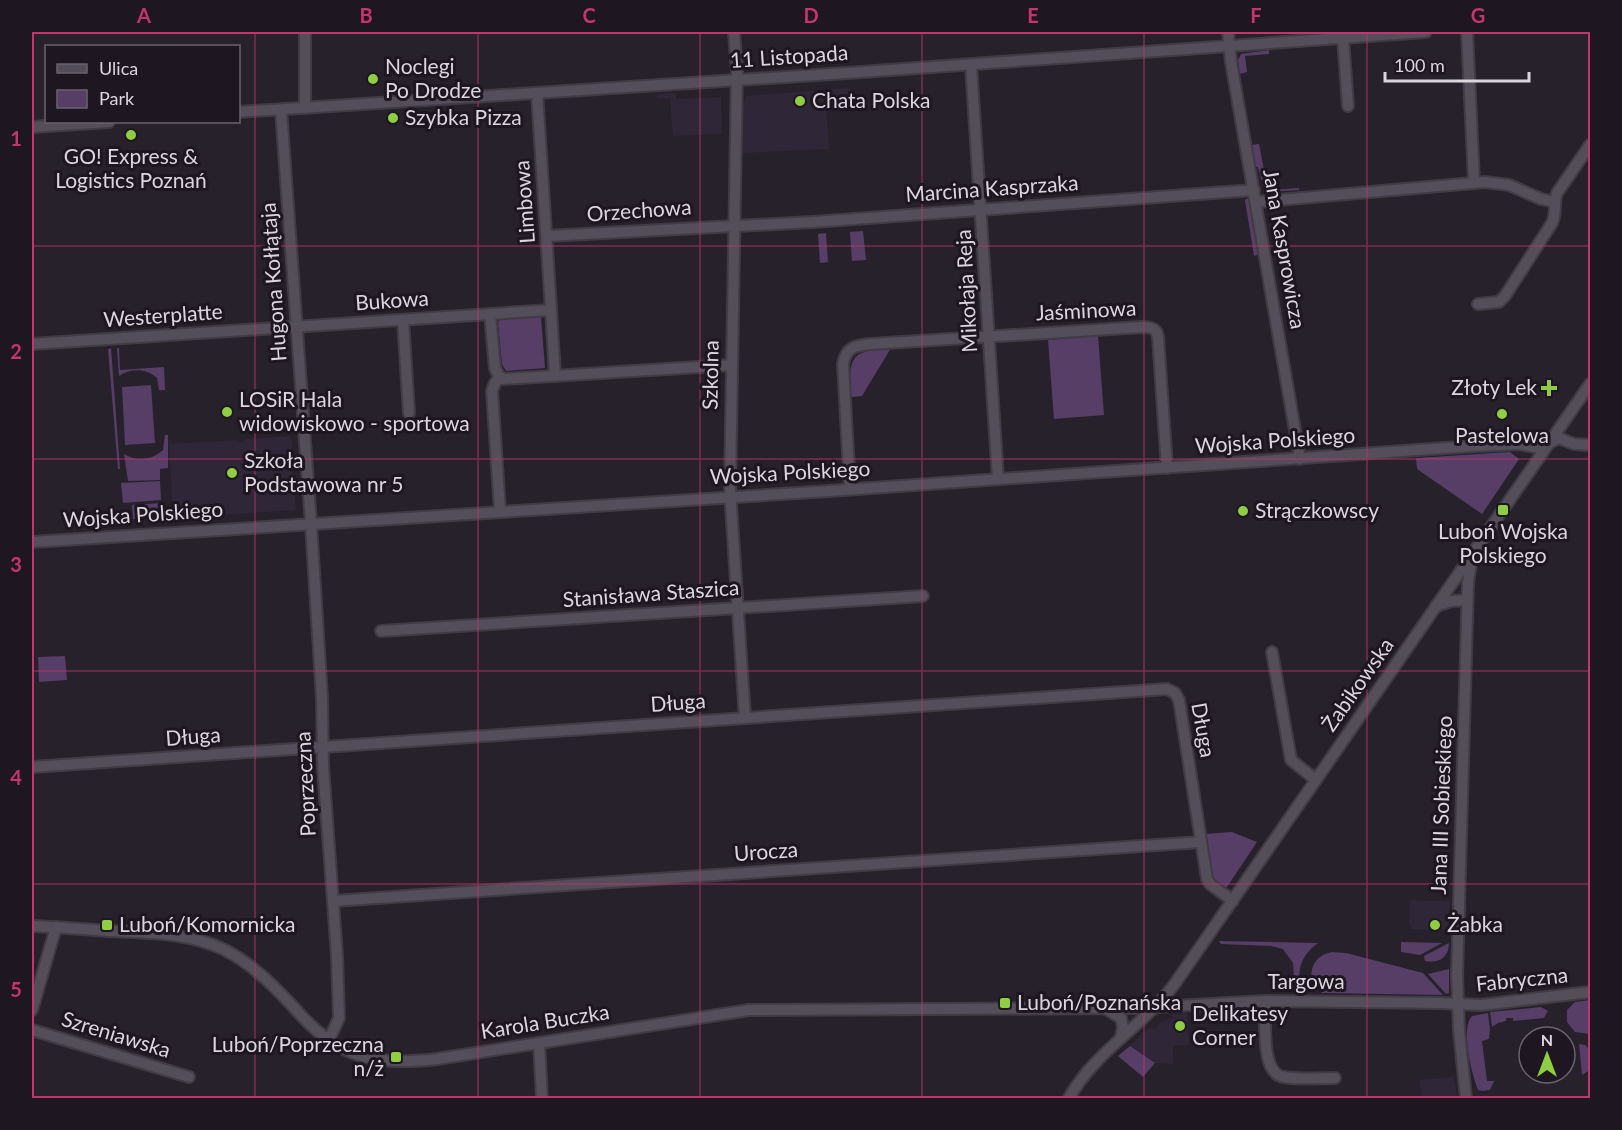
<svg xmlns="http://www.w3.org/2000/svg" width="1622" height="1130" viewBox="0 0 1622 1130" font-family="Lato,sans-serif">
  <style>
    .built { fill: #2f2637 }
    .green { fill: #563e67 }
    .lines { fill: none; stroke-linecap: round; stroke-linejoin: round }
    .minor-casing { stroke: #413b44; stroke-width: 14 }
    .minor { stroke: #544d5a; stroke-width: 10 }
    .grid { fill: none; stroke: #c6346f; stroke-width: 1.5; stroke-opacity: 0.55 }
    .poi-dot { fill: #8fcd42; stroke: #1e1722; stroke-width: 2 }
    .labels { text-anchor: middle; stroke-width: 6; stroke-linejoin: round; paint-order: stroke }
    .street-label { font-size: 21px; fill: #dbd6de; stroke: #1e1722 }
    .poi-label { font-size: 21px; fill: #dbd6de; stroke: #1e1722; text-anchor: start }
    .neatline { fill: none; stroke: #c6346f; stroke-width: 2 }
    .grid-label { font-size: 20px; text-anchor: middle; font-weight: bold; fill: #c6346f }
  </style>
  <rect width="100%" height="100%" fill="#27212c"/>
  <g class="built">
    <polygon points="850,88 851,102 826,104 829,149 743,153 743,106 746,96"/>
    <polygon points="676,93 676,99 721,97 722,134 673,136 670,98 657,98 657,94"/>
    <polygon points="291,436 296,510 173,518 169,444 237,440 242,443 245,439"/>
    <polygon points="1410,900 1450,901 1449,930 1412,929 1409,923"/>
    <polygon points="1187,1013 1189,1045 1173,1046 1173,1064 1155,1063 1130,1046 1150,1027 1155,1030 1160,1023 1173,1017 1171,1014"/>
    <polygon points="1454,1077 1457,1098 1422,1098 1420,1080"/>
  </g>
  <g class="green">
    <polygon points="1269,50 1269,54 1245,56 1247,72 1240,74 1238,60 1241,54"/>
    <polygon points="1259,144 1267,186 1273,190 1299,188 1299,190 1266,192 1264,190 1258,167 1255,167 1251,145"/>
    <polygon points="1248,198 1251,201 1260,253 1254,256 1245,200"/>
    <polygon points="863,231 866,260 852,261 850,232"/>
    <polygon points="826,233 828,262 820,263 818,234"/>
    <polygon points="541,317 545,368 506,371 502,364 498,322 500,319"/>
    <polygon points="1098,336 1104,415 1054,419 1048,340"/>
    <polygon points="111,348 120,469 118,469 108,349"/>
    <path d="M117,348H119L120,370L164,367L165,390H159L157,378C147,368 130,368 119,376Z"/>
    <path d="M891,348L862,396L851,397C848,358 850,350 891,348Z"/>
    <polygon points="151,385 155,443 125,445 122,387"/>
    <path d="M165,435H168V468L160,469V480L128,481L124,454C137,462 152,460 163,450Z"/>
    <polygon points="1510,452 1519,459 1482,514 1417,469 1416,458"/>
    <polygon points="160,481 161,500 123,503 121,483"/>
    <polygon points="162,503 163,517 133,519 132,505"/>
    <polygon points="65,656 67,680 39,682 38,657"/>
    <polygon points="1232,832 1257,842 1225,890 1213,880 1205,834"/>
    <path d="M1219,941L1318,943C1300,956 1294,974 1305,994L1300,996L1295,992L1293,963L1283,949L1271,946L1221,944Z"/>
    <polygon points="1401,942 1442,943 1420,955 1401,952"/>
    <path d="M1449,943C1449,957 1439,964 1425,961L1424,956Z"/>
    <path d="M1332,952L1346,953L1423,973L1443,995L1322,993L1312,981C1309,966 1317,955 1332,952Z"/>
    <polygon points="1449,969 1449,993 1446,994 1428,974"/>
    <polygon points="1590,1000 1590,1034 1575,1032 1567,1022 1567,1010 1575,1002"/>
    <polygon points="1541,1007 1548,1011 1544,1018 1513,1021 1513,1018 1506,1018 1506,1021 1498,1023 1492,1027 1490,1012"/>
    <path d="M1488,1013L1490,1030L1489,1039L1482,1041L1487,1081H1494L1490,1090L1482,1091L1478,1090C1472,1074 1460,1029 1472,1016Z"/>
    <polygon points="1579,1044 1585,1045 1590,1050 1590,1070 1582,1075"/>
    <polygon points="1130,1046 1155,1063 1143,1077 1118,1056"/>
  </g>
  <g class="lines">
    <defs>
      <g id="minor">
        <polyline points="734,32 737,71 730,490 745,718"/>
        <polyline points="1228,32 1231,62 1300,459"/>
        <polyline points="1467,32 1474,182"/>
        <polyline points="1343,38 1348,106"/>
        <polyline points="971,65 998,479"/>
        <polyline points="537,93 551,310"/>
        <polyline points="305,108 305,32"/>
        <polyline points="281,110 311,524 322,698 323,766 337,956 339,1018 329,1040"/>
        <polyline points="238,112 847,73 1426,32"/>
        <polyline points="32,127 109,122"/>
        <polyline points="1256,202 1485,182 1509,185 1541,199 1555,202"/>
        <polyline points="547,236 813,222 1254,190"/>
        <path d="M1478,304L1499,302L1505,296L1552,223C1557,213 1553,203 1557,193L1590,145"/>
        <polyline points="490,314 495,368 499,376 503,379 731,365"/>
        <polyline points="403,320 409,413"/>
        <polyline points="32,344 551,310 555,376"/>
        <polyline points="500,377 495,383 492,391 500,510"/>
        <path d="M850,489L843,364C846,347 856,345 871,344L1142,327C1150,327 1157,328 1158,337L1167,468"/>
        <polyline points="32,542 829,491 1475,446 1519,444 1539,448 1559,438 1574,444 1590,445"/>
        <polyline points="1436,606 1451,601 1467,600"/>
        <polyline points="381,631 923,596"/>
        <polyline points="1272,652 1291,760 1316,780"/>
        <polyline points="32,767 1167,689 1175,693 1179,700 1207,879 1210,884 1233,901"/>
        <polyline points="333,901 1201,842"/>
        <path d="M32,926C57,927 83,929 109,931C149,933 188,932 225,950C254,965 277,989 298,1012C340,1059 376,1066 437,1059L749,1010L1138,1008L1265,1001L1440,1003L1481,1005L1590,992"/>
        <path d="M1265,1001C1266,1020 1260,1074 1284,1077C1300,1080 1319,1078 1335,1078"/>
        <polyline points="1106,1009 1121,1018 1123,1027 1121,1037"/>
        <polyline points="32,1010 56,927"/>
        <polyline points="32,1030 189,1077"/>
        <polyline points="539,1043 542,1098"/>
        <path d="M1069,1098C1095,1051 1145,1025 1176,982L1590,384"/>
        <polyline points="1466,1098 1459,1030 1457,976 1468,582 1472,558"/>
      </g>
    </defs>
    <use href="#minor" class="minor-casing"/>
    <use href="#minor" class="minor"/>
  </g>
  <path class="grid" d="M255,32V1098M478,32V1098M700,32V1098M922,32V1098M1144,32V1098M1367,32V1098M32,246H1590M32,459H1590M32,671H1590M32,884H1590"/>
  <g class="poi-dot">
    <circle cx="373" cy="79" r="6"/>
    <circle cx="800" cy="101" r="6"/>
    <circle cx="393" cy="118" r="6"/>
    <circle cx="131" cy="135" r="6"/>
    <path d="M1546 379h6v6h6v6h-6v6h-6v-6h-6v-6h6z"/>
    <circle cx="227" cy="412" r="6"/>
    <circle cx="1502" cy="414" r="6"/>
    <circle cx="232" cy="473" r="6"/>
    <rect x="1497" y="504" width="12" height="12" rx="3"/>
    <circle cx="1243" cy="511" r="6"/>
    <rect x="101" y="919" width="12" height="12" rx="3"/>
    <circle cx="1435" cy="925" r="6"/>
    <rect x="999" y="997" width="12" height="12" rx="3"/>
    <circle cx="1180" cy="1026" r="6"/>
    <rect x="390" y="1051" width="12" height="12" rx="3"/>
  </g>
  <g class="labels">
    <g class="street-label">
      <text transform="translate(789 57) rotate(-4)" y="7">11 Listopada</text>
      <text transform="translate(992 189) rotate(-4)" y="7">Marcina Kasprzaka</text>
      <text transform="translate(525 202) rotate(-94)" y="7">Limbowa</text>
      <text transform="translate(639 211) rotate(-4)" y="7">Orzechowa</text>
      <text transform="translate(1284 249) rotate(80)" y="7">Jana Kasprowicza</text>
      <text transform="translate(274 282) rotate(-94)" y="7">Hugona Kołłątaja</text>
      <text transform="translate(967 291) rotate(-93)" y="7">Mikołaja Reja</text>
      <text transform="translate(392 301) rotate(-4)" y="7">Bukowa</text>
      <text transform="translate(1086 311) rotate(-3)" y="7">Jaśminowa</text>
      <text transform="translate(163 316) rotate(-4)" y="7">Westerplatte</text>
      <text transform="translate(711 375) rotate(-89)" y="7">Szkolna</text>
      <text transform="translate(1275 441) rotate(-4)" y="7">Wojska Polskiego</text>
      <text transform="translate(790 473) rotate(-3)" y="7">Wojska Polskiego</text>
      <text transform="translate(143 515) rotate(-4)" y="7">Wojska Polskiego</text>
      <text transform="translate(651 594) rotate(-4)" y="7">Stanisława Staszica</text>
      <text transform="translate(1358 685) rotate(-55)" y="7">Żabikowska</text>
      <text transform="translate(678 703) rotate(-4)" y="7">Długa</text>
      <text transform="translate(1203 730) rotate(80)" y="7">Długa</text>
      <text transform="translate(193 737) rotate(-4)" y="7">Długa</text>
      <text transform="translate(306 784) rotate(-93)" y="7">Poprzeczna</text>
      <text transform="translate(1442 805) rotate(-88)" y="7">Jana III Sobieskiego</text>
      <text transform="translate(766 852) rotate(-4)" y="7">Urocza</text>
      <text transform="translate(1522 980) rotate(-6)" y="7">Fabryczna</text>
      <text x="1306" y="989">Targowa</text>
      <text transform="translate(545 1022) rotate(-9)" y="7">Karola Buczka</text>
      <text transform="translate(116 1035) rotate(17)" y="7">Szreniawska</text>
    </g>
    <g class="poi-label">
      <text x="385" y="74">Noclegi<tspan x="385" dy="24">Po Drodze</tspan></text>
      <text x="812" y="108">Chata Polska</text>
      <text x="405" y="125">Szybka Pizza</text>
      <text x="131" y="164" text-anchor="middle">GO! Express &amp;<tspan x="131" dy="24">Logistics Poznań</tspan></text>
      <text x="1537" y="395" text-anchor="end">Złoty Lek</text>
      <text x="239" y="407">LOSiR Hala<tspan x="239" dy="24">widowiskowo - sportowa</tspan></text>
      <text x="1502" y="443" text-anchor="middle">Pastelowa</text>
      <text x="244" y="468">Szkoła<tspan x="244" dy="24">Podstawowa nr 5</tspan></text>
      <text x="1255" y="518">Strączkowscy</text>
      <text x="1503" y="539" text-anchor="middle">Luboń Wojska<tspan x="1503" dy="24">Polskiego</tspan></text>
      <text x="119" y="932">Luboń/Komornicka</text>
      <text x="1447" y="932">Żabka</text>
      <text x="1017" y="1010">Luboń/Poznańska</text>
      <text x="1192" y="1021">Delikatesy<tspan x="1192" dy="24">Corner</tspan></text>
      <text x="384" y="1052" text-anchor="end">Luboń/Poprzeczna<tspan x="384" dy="24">n/ż</tspan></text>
    </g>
  </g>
  <rect width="1622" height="1130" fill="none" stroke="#1e1722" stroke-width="66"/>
  <rect x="45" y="45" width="195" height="78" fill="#1e1722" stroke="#6a636d" stroke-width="1.5"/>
  <rect x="57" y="64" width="30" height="9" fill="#544d5a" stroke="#6a636d" stroke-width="1.5"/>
  <text x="99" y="75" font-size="18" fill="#dbd6de">Ulica</text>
  <rect x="57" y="90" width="30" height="18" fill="#563e67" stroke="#6a636d" stroke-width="1.5"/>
  <text x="99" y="105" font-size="18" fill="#dbd6de">Park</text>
  <g transform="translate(1547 1055)"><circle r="28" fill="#1e1722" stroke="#6a636d" stroke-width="1.5"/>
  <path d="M0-4.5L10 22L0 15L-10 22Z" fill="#8fcd42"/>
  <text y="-9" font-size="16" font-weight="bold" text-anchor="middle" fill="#dbd6de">N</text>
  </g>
  <path d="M1385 72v9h144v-9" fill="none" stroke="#dbd6de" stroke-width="3"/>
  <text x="1394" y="72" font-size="18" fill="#dbd6de" stroke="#1e1722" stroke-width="4.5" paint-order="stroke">100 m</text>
  <rect x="33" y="33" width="1556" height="1064" class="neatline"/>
  <g class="grid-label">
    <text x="144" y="23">A</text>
    <text x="366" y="23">B</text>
    <text x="589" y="23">C</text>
    <text x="811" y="23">D</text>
    <text x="1033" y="23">E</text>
    <text x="1256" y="23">F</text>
    <text x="1478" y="23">G</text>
    <text x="16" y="146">1</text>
    <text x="16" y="359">2</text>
    <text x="16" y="572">3</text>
    <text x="16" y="785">4</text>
    <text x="16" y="997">5</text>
  </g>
</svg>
